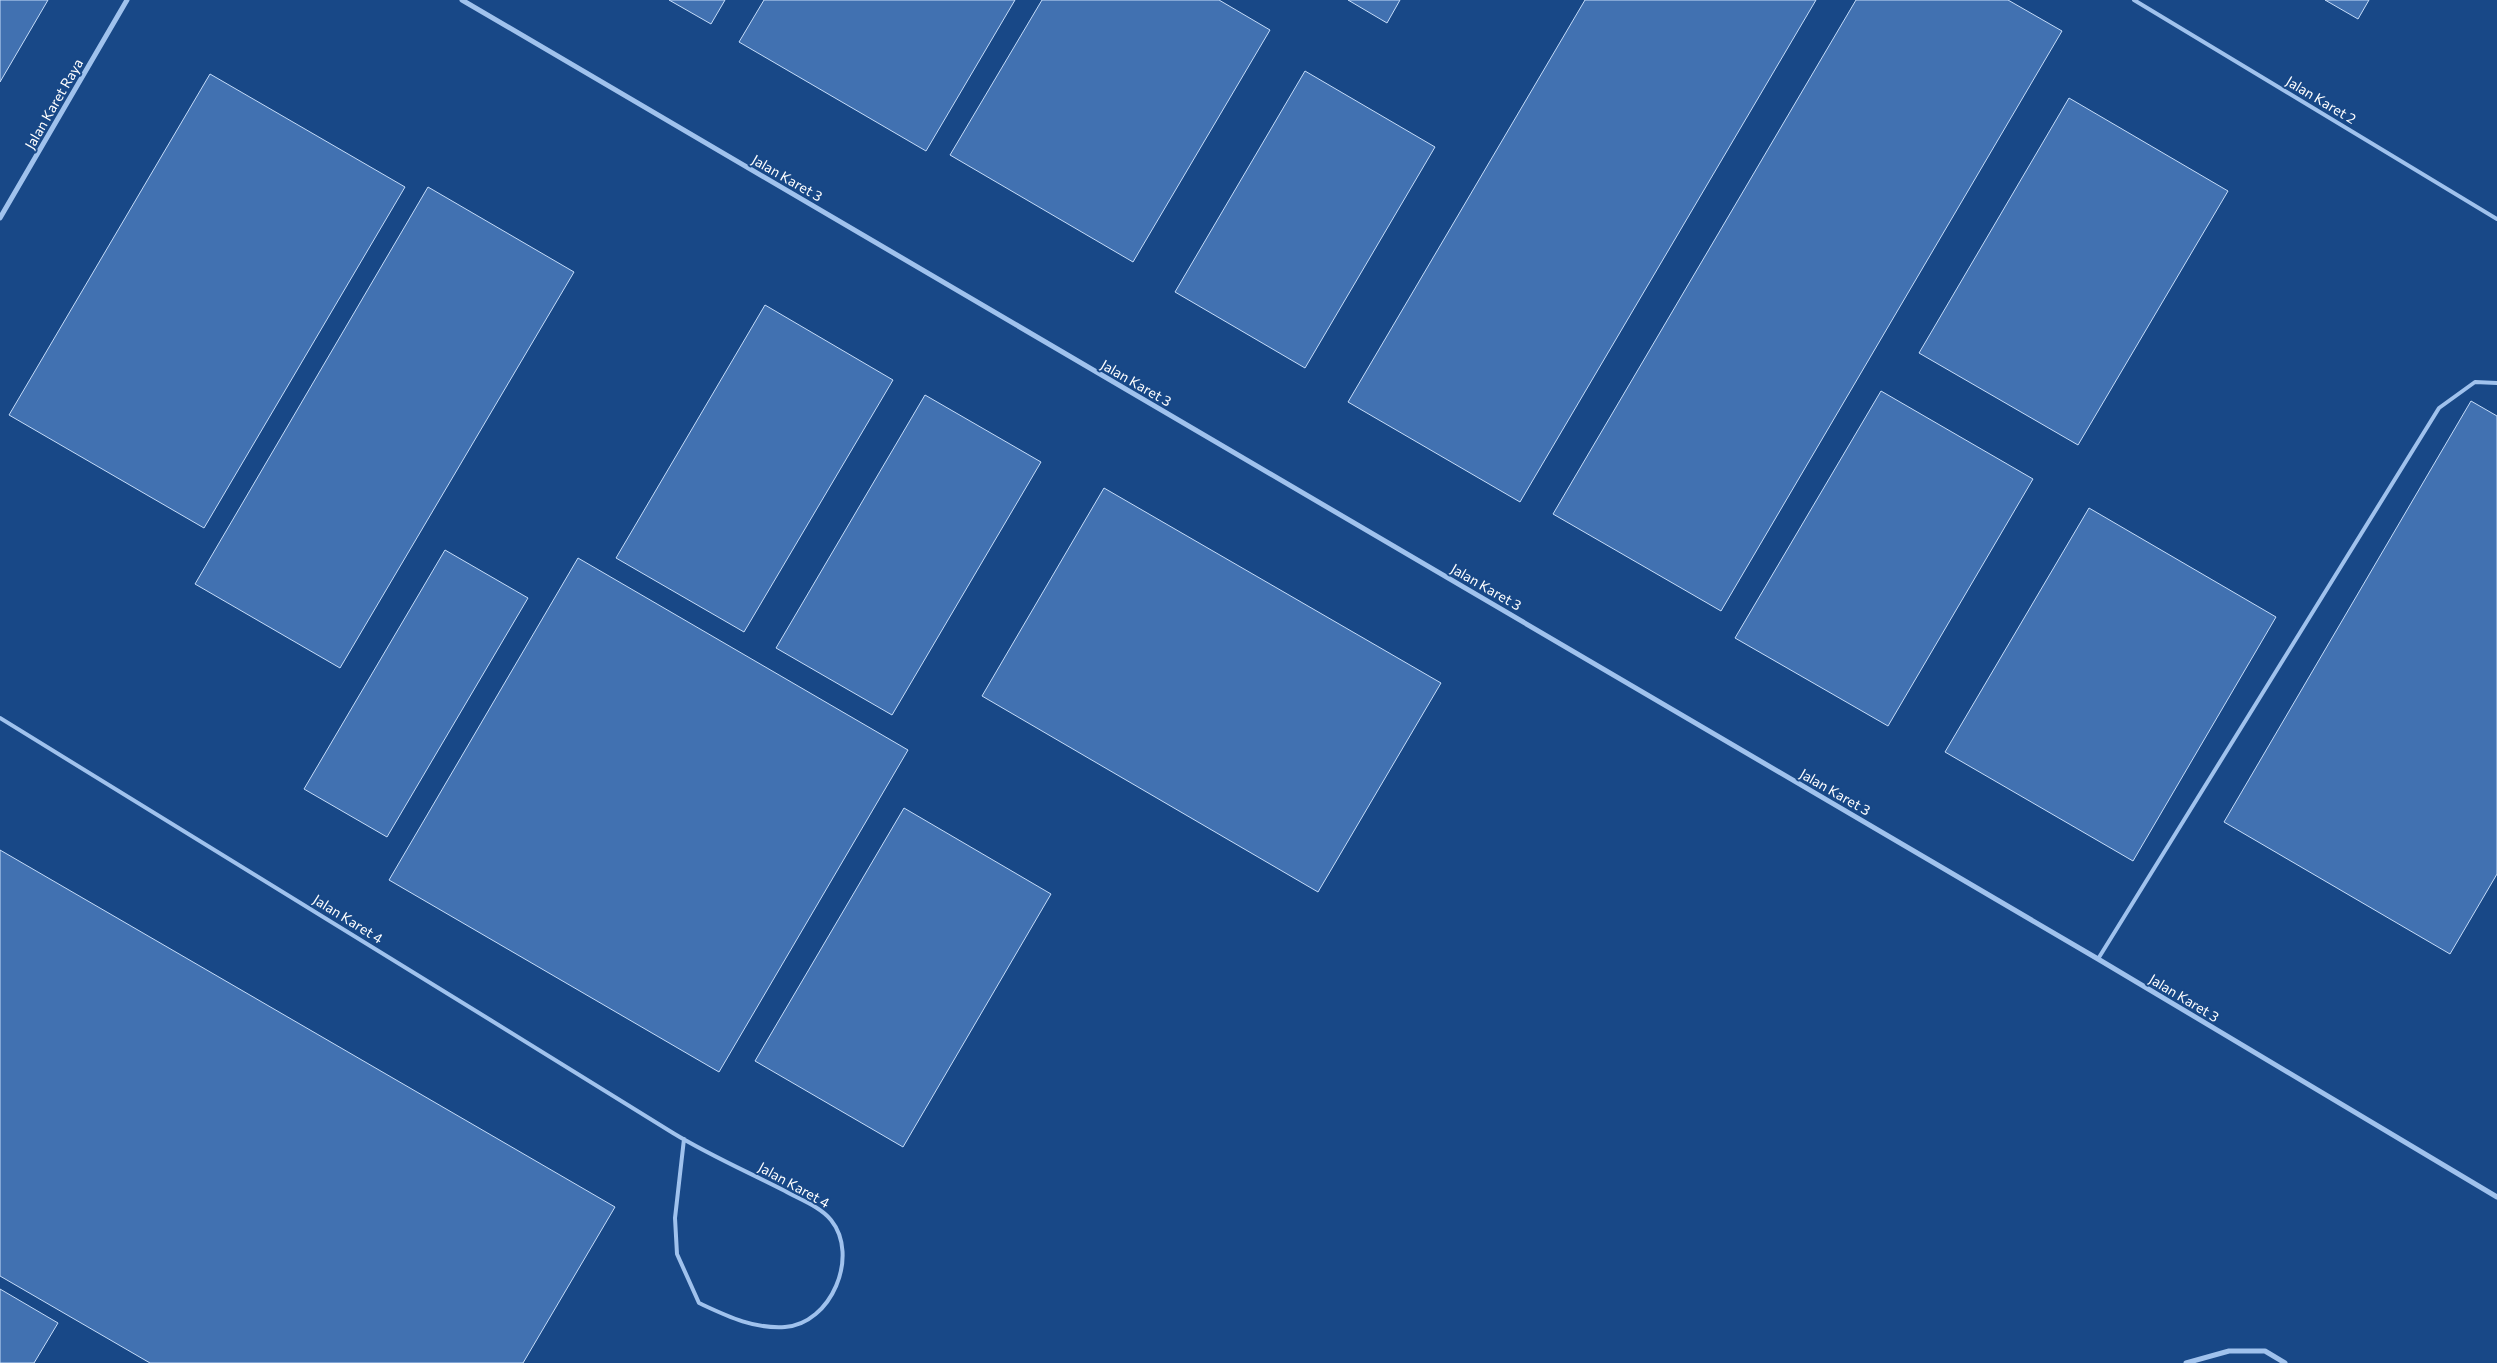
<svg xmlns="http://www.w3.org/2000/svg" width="2497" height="1363" viewBox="0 0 2497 1363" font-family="Commissioner,sans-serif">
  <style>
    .building { fill: #4171b1; stroke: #c5dcf9 }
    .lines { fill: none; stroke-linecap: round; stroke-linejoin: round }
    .lane { stroke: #a0c2ed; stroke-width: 4 }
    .street { stroke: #a0c2ed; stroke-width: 5 }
    .labels { text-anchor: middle; stroke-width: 4; stroke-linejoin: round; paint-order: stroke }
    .street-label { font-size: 14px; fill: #fff; stroke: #184887 }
  </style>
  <rect width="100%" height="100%" fill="#184887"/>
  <g class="building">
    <polygon points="0,0 48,0 0,82"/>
    <polygon points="669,0 725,0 711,24"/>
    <polygon points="764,0 1015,0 926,151 739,42"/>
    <polygon points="1042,0 1219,0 1270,30 1133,262 950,155"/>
    <polygon points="1348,0 1400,0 1387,23"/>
    <polygon points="1585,0 1816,0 1520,502 1348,402"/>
    <polygon points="1856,0 2008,0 2062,31 1721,611 1553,514"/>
    <polygon points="2325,0 2369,0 2358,19"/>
    <polygon points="1305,71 1435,147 1305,368 1175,292"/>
    <polygon points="210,74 405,187 204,528 9,415"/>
    <polygon points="2069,98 2228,191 2078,445 1919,353"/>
    <polygon points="428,187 574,272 340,668 195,584"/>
    <polygon points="765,305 893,380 744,632 616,558"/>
    <polygon points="1881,391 2033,479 1888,726 1735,638"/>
    <polygon points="925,395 1041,462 892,715 776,648"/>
    <polygon points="2471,401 2497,416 2497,874 2450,954 2224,822"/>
    <polygon points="1104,488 1441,683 1318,892 982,696"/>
    <polygon points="2089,508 2276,617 2133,861 1945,752"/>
    <polygon points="445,550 528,598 387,837 304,789"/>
    <polygon points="578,558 908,750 719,1072 389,880"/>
    <polygon points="904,808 1051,894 903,1147 755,1061"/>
    <polygon points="0,850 615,1207 523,1363 150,1363 0,1276"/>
    <polygon points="0,1289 58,1323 34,1363 0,1363"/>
  </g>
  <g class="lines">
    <g class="lane">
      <polyline points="2134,0 2497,219"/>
      <path d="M0,718C224,856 449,994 673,1133C709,1155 748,1172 785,1191C799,1199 821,1207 831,1220C860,1256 831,1324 785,1327C753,1329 727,1316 699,1303L677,1254L675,1218L684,1139"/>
      <polyline points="2098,959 2439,408 2475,382 2497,383"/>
    </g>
    <g class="street">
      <polyline points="462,0 2098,959 2497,1197"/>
      <polyline points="0,218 127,0"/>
      <polyline points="2186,1363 2229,1351 2265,1351 2285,1363"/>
    </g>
  </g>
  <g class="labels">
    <g class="street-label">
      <text transform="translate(2321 100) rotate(31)" y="5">Jalan Karet 2</text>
      <text transform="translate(54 104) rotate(-60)" y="5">Jalan Karet Raya</text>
      <text transform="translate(787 178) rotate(30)" y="5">Jalan Karet 3</text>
      <text transform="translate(1136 383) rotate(30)" y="5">Jalan Karet 3</text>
      <text transform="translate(1486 587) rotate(30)" y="5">Jalan Karet 3</text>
      <text transform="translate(1835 792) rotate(30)" y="5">Jalan Karet 3</text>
      <text transform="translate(348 919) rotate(32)" y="5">Jalan Karet 4</text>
      <text transform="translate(2184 998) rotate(31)" y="5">Jalan Karet 3</text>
      <text transform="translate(794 1185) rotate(29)" y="5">Jalan Karet 4</text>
    </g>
  </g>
</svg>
